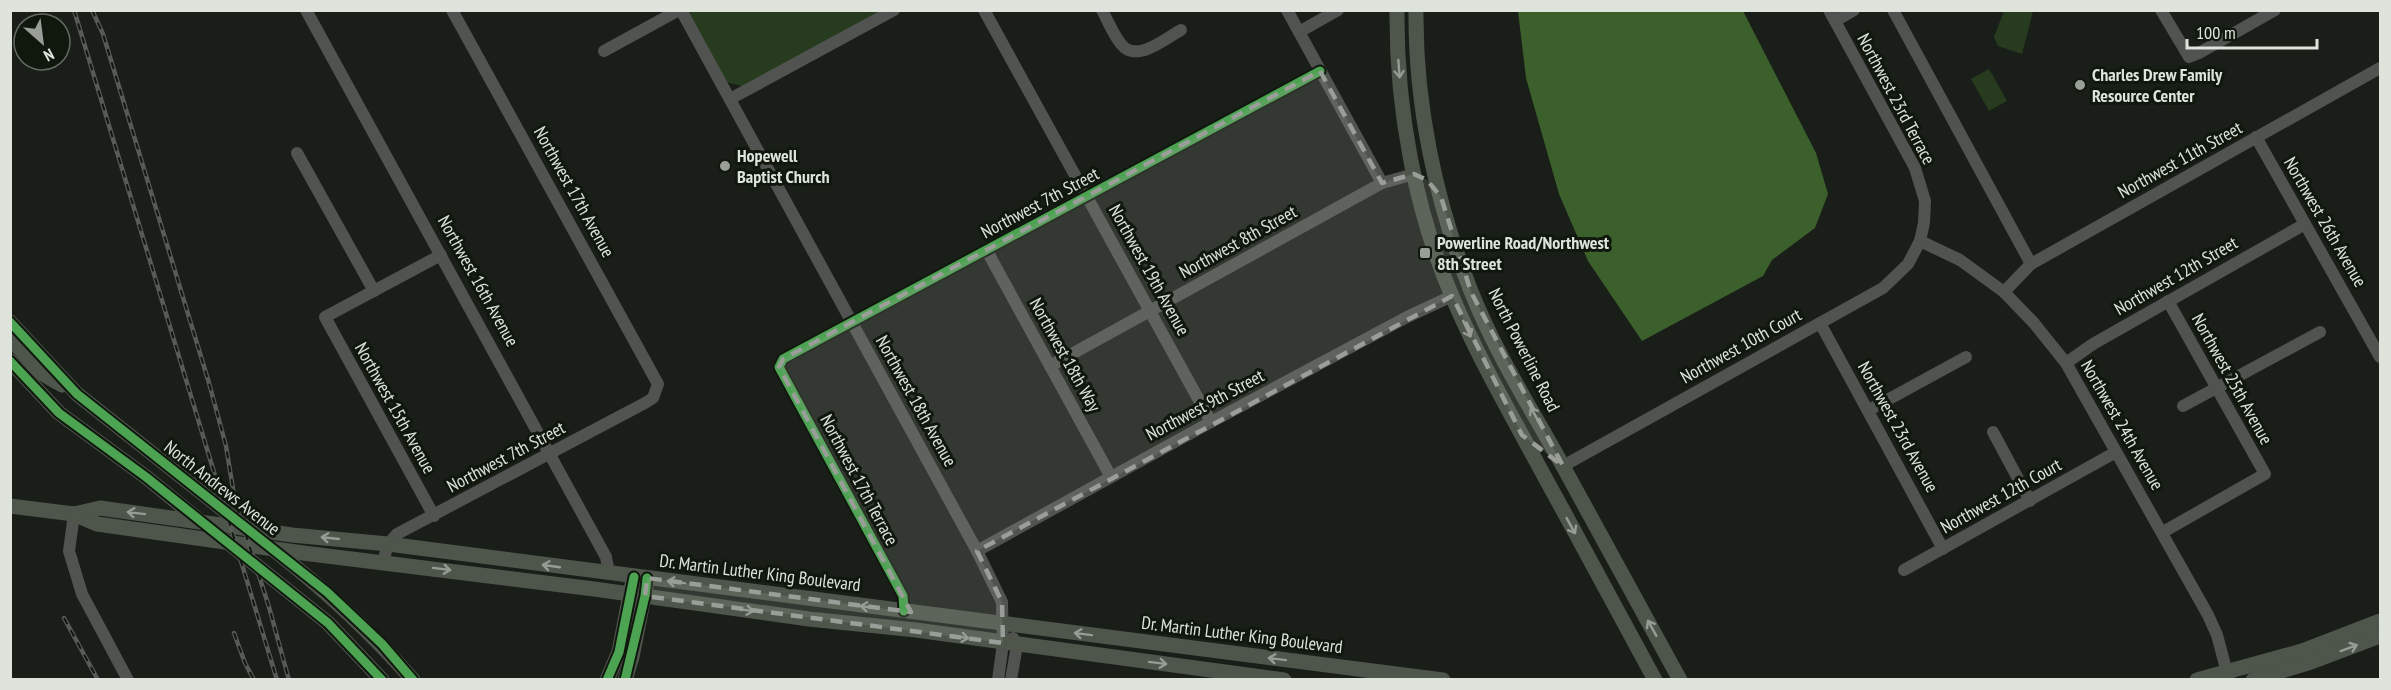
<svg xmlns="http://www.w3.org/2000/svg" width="2391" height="690" viewBox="0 0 2391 690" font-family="'PT Sans Narrow',sans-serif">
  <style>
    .green { fill: #273c1e }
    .water { fill: #3b602b }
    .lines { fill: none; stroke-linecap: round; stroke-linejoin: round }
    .minor { stroke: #50534f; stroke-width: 12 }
    .major { stroke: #4e554b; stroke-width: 15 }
    .rail-casing { stroke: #575a56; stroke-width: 4.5 }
    .rail { stroke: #10180e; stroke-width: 2; stroke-dasharray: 7; stroke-linecap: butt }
    .cycleway-casing { stroke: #10180e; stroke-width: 13 }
    .cycleway { stroke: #4ca352; stroke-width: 9 }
    .oneway { stroke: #969c94 }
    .marked { fill: #999e98; fill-opacity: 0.2; stroke: #999e98; stroke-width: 4.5; stroke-dasharray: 12 8; stroke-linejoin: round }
    .poi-dot { fill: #999e98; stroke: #10180e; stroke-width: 2 }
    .labels { text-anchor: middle; stroke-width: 6; stroke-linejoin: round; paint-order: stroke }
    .poi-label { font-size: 18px; font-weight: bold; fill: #dee3dc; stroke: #10180e; text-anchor: start }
    .street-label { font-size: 18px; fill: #dee3dc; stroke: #10180e }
  </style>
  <rect width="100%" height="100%" fill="#1a1e19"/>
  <g class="green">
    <polygon points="687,11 883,11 742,86 726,82"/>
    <polygon points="2004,11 2033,11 2022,54 1998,46 1994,37"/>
    <polygon points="1989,69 2007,101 1989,111 1971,79"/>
  </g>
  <polygon class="water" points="1518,11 1743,11 1816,153 1828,194 1815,228 1772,260 1763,276 1642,341 1588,261 1559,194 1526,78"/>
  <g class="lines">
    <g class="minor">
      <polyline points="306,10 606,557 609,573"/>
      <polyline points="681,10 977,551 1002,602 1003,643 998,680"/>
      <polyline points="984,10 1211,422"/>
      <path d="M1102,10C1108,21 1113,34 1121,44C1136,64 1166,38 1181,30"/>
      <polyline points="1287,10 1382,183"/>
      <polyline points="1893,10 2031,264"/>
      <polyline points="2161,10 2189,57 2199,53 2275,10"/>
      <polyline points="1835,21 1854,10"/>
      <polyline points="1299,32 1338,10"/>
      <polyline points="604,51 679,10"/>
      <polyline points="730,99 894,10"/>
      <polyline points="2256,137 2380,357"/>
      <polyline points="297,153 374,291"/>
      <polyline points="1920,241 1960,260 2004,292 2033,322 2066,363 2208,615 2217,635 2229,680"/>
      <polyline points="987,251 1111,477"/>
      <polyline points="2004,292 2031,264 2380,68"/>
      <polyline points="1820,323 1943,549"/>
      <polyline points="2066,363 2093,344 2305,224"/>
      <polyline points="1050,366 1382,183 1414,174"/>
      <polyline points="2183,406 2320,332"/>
      <polyline points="1869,410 1966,357"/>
      <polyline points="1993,432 2030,501"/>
      <polyline points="1563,466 1883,288 1908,264 1920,241 1924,223 1925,201 1915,168 1829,10"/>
      <polyline points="74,514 69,551 82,594 128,680"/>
      <polyline points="434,516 325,317 441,255"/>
      <polyline points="2163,532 2265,474 2168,301"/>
      <polyline points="977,551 1211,422 1407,317 1452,296"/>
      <polyline points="383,562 388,544 397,534 645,403 653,398 658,384 452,10"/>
      <polyline points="1904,570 2116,452"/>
      <polyline points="904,611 903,596 779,367 783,359 1320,71"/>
      <polyline points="1011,680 1017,645 1013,638"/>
    </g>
    <g class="major">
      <path d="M1397,10C1396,108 1415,213 1455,303C1480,361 1512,416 1542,472C1580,541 1617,610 1655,680"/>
      <path d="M1416,10C1415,105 1436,203 1471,291C1495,352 1532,410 1564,468C1603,538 1641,609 1680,680"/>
      <polyline points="10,322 77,394 245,527"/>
      <polyline points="10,338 41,373 62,385"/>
      <polyline points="10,361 59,413 146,477 200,521"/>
      <polyline points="10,506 74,514 97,524 303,553 594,589 809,619 916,630 1284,680"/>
      <polyline points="74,514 100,508 292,535 388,544 1443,680"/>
      <polyline points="226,541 328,623 382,680"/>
      <path d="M273,549C324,589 370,631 413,680"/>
      <polyline points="607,680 619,652 632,585"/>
      <polyline points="625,680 632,657 646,586"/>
      <polyline points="2197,680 2302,651 2380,621"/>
      <polyline points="2253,680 2311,662 2380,636"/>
    </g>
    <defs>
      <g id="rail">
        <polyline points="74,10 277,680"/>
        <polyline points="92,10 103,34 209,383 226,446 235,501 269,607 289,680"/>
        <polyline points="64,618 98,680"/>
        <polyline points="234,633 245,663 254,680"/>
      </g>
    </defs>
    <use href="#rail" class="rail-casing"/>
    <use href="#rail" class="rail"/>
    <defs>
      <g id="cycleway">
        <polyline points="10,322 77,394 327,592 382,644 413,680"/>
        <polyline points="10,361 59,413 146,477 328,623 382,680"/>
        <polyline points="904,611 903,596 779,367 783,359 1320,71"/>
        <polyline points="607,680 619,652 634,577"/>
        <polyline points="625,680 645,596 647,578"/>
      </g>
    </defs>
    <use href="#cycleway" class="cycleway-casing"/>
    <use href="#cycleway" class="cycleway"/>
  </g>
  <defs><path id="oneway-shaft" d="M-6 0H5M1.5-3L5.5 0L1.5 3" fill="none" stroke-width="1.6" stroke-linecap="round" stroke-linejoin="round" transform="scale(1.5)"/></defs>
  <g class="oneway">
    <use href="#oneway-shaft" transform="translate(1399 69) rotate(86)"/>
    <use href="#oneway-shaft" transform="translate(1467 329) rotate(65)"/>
    <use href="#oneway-shaft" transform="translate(1535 415) rotate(-119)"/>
    <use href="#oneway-shaft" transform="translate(136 513) rotate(-173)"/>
    <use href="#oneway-shaft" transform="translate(1571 526) rotate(61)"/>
    <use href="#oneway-shaft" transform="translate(330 538) rotate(-174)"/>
    <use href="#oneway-shaft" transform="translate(551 566) rotate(-172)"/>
    <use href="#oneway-shaft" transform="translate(442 569) rotate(7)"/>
    <use href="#oneway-shaft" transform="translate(676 582) rotate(-173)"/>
    <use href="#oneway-shaft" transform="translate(869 607) rotate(-173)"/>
    <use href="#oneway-shaft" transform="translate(745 610) rotate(9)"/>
    <use href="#oneway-shaft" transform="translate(1652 628) rotate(-119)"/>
    <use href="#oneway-shaft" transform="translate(1083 634) rotate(-173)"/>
    <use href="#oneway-shaft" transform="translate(960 637) rotate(9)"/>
    <use href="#oneway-shaft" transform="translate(2349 648) rotate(-20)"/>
    <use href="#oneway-shaft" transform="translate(1277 659) rotate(-173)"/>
    <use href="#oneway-shaft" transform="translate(1158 663) rotate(7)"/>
  </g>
  <path class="marked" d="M1320,71L1382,183L1414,174L1427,180L1441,197L1471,292L1563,466L1522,435L1452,296L977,551L1002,602L1003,643L645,596L647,578L911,612L779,367L783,359Z"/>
  <g class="poi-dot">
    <circle cx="2080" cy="85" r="6"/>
    <circle cx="725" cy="166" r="6"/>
    <rect x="1419" y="247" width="12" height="12" rx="3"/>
  </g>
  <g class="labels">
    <g class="poi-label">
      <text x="2092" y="81">Charles Drew Family<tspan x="2092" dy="21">Resource Center</tspan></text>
      <text x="737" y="162">Hopewell<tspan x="737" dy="21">Baptist Church</tspan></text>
      <text x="1437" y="249">Powerline Road/Northwest<tspan x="1437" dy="21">8th Street</tspan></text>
    </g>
    <g class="street-label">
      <text transform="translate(1896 99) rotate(62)" y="6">Northwest 23rd Terrace</text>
      <text transform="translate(2180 160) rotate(-29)" y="6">Northwest 11th Street</text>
      <text transform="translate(574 192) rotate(61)" y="6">Northwest 17th Avenue</text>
      <text transform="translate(1040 203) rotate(-28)" y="6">Northwest 7th Street</text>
      <text transform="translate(2325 222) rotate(60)" y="6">Northwest 26th Avenue</text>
      <text transform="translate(1238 242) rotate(-29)" y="6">Northwest 8th Street</text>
      <text transform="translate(1149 270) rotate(61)" y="6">Northwest 19th Avenue</text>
      <text transform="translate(2176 276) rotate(-30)" y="6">Northwest 12th Street</text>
      <text transform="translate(478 281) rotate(61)" y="6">Northwest 16th Avenue</text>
      <text transform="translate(1741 346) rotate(-29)" y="6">Northwest 10th Court</text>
      <text transform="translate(1524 350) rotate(63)" y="6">North Powerline Road</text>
      <text transform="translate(1065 355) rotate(61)" y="6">Northwest 18th Way</text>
      <text transform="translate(2232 379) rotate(61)" y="6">Northwest 25th Avenue</text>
      <text transform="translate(916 401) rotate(61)" y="6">Northwest 18th Avenue</text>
      <text transform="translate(1205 405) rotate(-28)" y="6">Northwest 9th Street</text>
      <text transform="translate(395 408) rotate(61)" y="6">Northwest 15th Avenue</text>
      <text transform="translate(2122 425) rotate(60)" y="6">Northwest 24th Avenue</text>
      <text transform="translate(1898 427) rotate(61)" y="6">Northwest 23rd Avenue</text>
      <text transform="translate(506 457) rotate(-28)" y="6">Northwest 7th Street</text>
      <text transform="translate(859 480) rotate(62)" y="6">Northwest 17th Terrace</text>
      <text transform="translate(222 488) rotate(38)" y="6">North Andrews Avenue</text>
      <text transform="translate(2001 496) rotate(-29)" y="6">Northwest 12th Court</text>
      <text transform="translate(760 573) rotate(7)" y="6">Dr. Martin Luther King Boulevard</text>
      <text transform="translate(1242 635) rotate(7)" y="6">Dr. Martin Luther King Boulevard</text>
    </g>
  </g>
  <rect width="2391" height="690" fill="none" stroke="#dee3dc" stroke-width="24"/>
  <g transform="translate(42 42) rotate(152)"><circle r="28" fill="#10180e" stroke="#626960" stroke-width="1.5"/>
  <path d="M0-4.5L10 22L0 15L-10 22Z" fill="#999e98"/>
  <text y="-9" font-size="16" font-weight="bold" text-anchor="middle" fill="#dee3dc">N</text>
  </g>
  <path d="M2187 39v9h130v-9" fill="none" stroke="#dee3dc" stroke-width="3"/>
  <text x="2196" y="39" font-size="18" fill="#dee3dc" stroke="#10180e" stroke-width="4.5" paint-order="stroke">100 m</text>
</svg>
